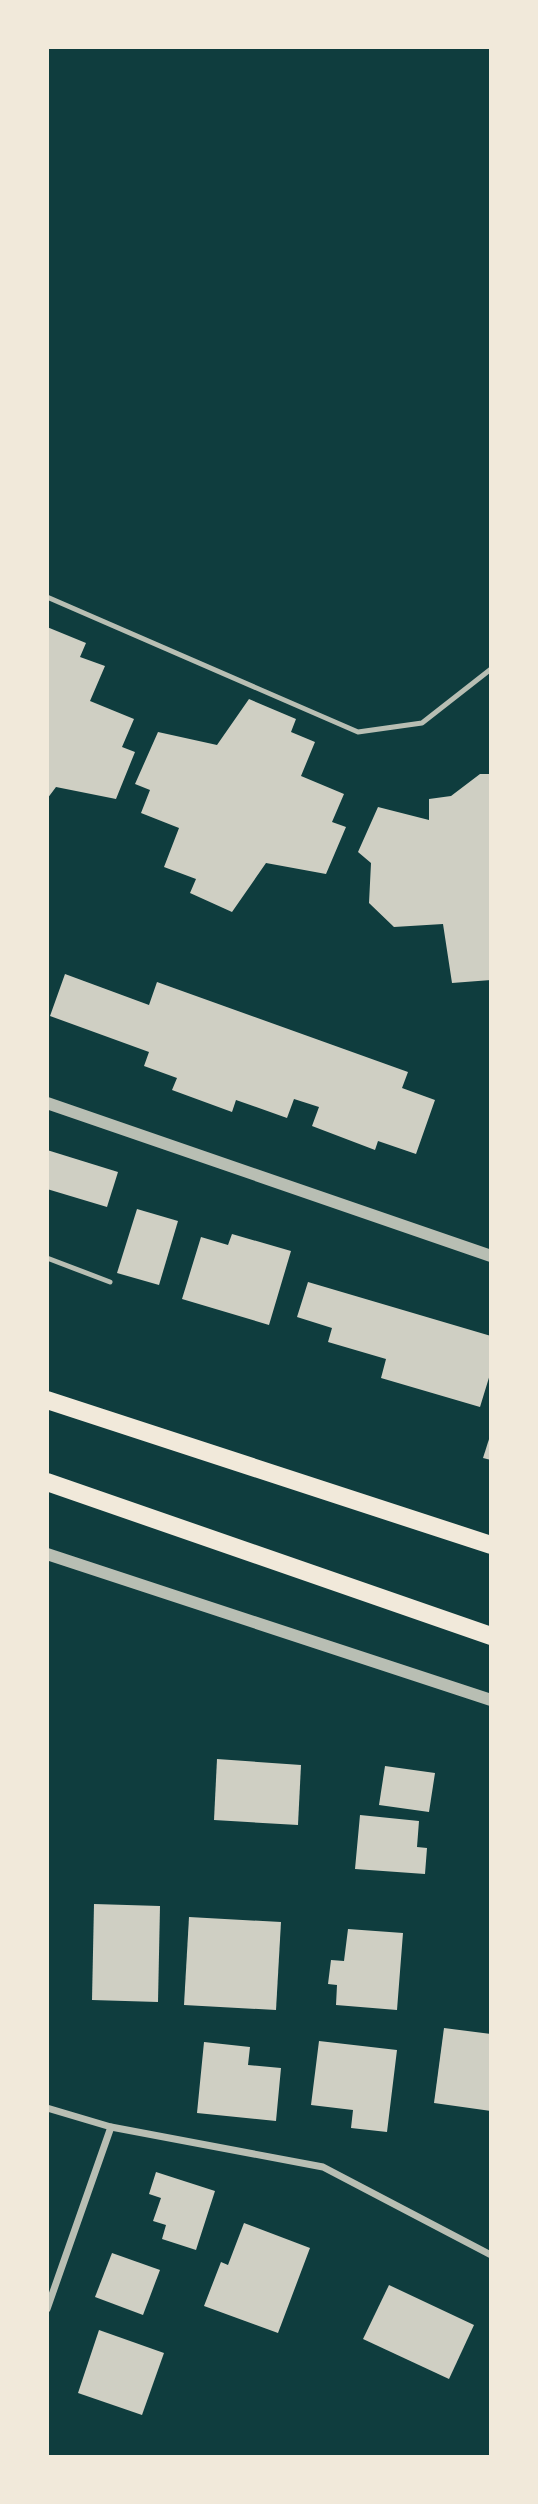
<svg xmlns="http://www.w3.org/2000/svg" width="538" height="2504" viewBox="0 0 538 2504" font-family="'Noto Sans',sans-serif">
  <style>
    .building { fill: #cfcfc3 }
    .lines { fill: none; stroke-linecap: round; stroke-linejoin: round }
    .service { stroke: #b8beb3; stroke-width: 5 }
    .minor { stroke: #b8beb3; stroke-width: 7 }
    .tertiary { stroke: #b8beb3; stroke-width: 12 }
    .primary { stroke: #f1e9da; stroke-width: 18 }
  </style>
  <rect width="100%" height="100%" fill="#0f3d3e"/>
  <g class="building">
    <polygon points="47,627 86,643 80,657 105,666 90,701 134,719 122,747 135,752 116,799 56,787 47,799"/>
    <polygon points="249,699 296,719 291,732 315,742 301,776 344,794 332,822 346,827 326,874 266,863 232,912 190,893 196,879 164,867 179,828 141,813 150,790 135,784 158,732 217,745"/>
    <polygon points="480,774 491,774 491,980 452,983 443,924 394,927 369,903 371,863 358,852 378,807 429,820 429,799 451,796"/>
    <polygon points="65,974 149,1005 157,982 408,1072 402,1088 435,1100 416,1154 378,1141 375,1150 312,1126 319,1107 294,1099 287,1118 236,1100 232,1112 172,1090 177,1078 144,1066 149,1052 50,1016"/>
    <polygon points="47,1150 118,1172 107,1207 47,1189"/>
    <polygon points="137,1209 178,1221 159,1285 117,1273"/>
    <polygon points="232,1234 291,1251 269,1325 182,1299 201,1237 228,1245"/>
    <polygon points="308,1282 491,1336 491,1371 480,1407 381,1378 386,1359 328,1342 332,1328 297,1317"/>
    <polygon points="490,1436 491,1436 491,1460 483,1458"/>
    <polygon points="217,1759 301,1765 298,1825 214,1820"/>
    <polygon points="385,1766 435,1773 429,1812 379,1805"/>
    <polygon points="360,1815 419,1821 417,1847 427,1848 425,1874 355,1869"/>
    <polygon points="94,1904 160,1906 158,2002 92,2000"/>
    <polygon points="189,1917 281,1922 276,2010 184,2005"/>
    <polygon points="348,1929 403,1933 397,2010 336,2005 337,1985 328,1984 331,1960 344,1961"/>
    <polygon points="444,2028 491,2034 491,2111 434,2103"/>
    <polygon points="319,2041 397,2050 387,2132 351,2128 353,2110 311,2105"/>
    <polygon points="204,2042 250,2047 248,2065 281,2068 276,2121 197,2113"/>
    <polygon points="156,2172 215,2191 196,2250 162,2239 166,2225 153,2221 161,2198 149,2194"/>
    <polygon points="244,2223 310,2248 278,2333 204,2306 221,2262 228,2265"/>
    <polygon points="112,2253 160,2270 143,2315 95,2297"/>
    <polygon points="389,2285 474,2325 449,2379 363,2339"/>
    <polygon points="99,2330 164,2353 142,2415 78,2393"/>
  </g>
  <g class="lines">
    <g class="service">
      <polyline points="47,597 358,732 422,723 491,669"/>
      <polyline points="47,1258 110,1282"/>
    </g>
    <g class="minor">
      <polyline points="47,2108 111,2127 323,2167 491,2255"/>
      <polyline points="47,2309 111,2127"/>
    </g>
    <g class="tertiary">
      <polyline points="47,1103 491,1256"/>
      <polyline points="47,1554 491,1700"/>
    </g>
    <g class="primary">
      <polyline points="47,1400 491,1545"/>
      <polyline points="47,1482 491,1636"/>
    </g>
  </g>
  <rect width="538" height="2504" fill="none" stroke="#f1e9da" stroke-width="98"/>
</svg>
